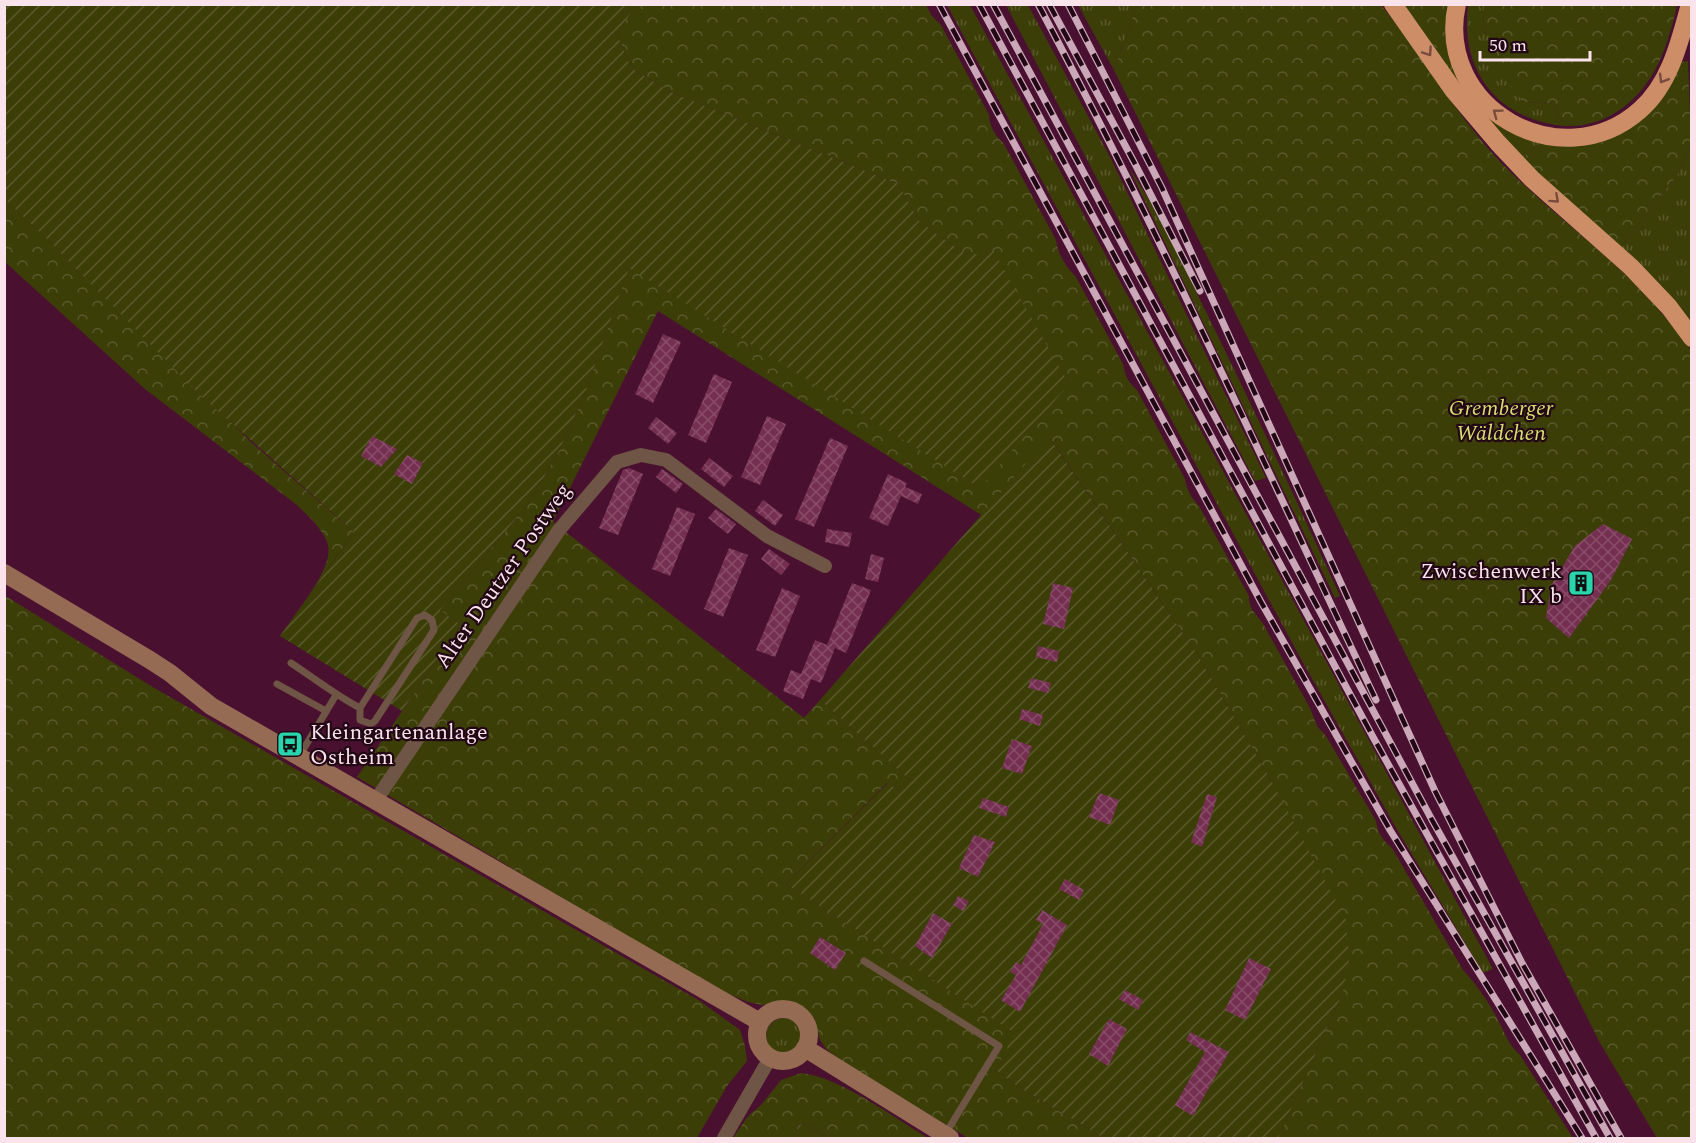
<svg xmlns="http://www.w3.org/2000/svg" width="1696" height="1143" viewBox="0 0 1696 1143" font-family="Spectral,serif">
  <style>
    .grass { fill: url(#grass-tufts) }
    .forest { fill: url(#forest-crowns) }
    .garden { fill: url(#garden-furrows) }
    .pitch { fill: #3c3e08 }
    .building { fill: url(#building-cross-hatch) }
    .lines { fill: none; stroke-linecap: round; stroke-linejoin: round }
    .lane { stroke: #6f5545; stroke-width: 7 }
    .street { stroke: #6f5545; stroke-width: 14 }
    .secondary { stroke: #956c53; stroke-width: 18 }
    .highway { stroke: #cd8e67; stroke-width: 18 }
    .rail-casing { stroke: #caa8b8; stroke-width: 7 }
    .rail { stroke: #220815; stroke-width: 4.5; stroke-dasharray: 14; stroke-linecap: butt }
    .oneway { stroke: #784b3e }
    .labels { text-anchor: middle; stroke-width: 4.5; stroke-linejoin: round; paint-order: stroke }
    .park-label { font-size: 22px; font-style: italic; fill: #d8df70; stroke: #220815 }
    .poi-label { font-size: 22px; fill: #fbe3ec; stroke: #220815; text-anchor: end }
    .street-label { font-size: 22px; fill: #fbe3ec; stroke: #220815 }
  </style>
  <defs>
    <pattern id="grass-tufts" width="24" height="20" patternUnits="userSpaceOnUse" patternTransform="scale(1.5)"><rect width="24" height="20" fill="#3c3e08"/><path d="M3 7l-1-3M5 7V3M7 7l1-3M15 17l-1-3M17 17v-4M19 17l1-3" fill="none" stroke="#595a2c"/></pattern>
    <pattern id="forest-crowns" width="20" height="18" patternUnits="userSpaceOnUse" patternTransform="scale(1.5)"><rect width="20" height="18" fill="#3c3e08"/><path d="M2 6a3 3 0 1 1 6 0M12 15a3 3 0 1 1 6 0" fill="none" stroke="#595a2c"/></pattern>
    <pattern id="garden-furrows" width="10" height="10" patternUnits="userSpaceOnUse" patternTransform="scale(1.5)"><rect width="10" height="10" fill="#3c3e08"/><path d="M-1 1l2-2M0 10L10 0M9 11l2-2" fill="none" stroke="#595a2c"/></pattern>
    <pattern id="building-cross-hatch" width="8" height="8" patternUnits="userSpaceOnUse" patternTransform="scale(1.5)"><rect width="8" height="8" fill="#742f51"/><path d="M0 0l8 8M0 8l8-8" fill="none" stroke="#894d6a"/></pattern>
  </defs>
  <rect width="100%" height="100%" fill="#4a102f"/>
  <g class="grass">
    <polygon points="947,5 970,5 1493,969 1483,973 1395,826 1301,659"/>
    <polygon points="1006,5 1028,5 1109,155 1266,478 1255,481"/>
    <polygon points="1078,5 1137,5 1114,70"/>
    <path d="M1468,5H1484L1483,32L1500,35L1523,102L1553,104L1564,126C1497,119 1460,71 1468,5Z"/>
    <polygon points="1433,48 1449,48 1456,68 1541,142 1521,159 1460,88"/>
    <polygon points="1691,146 1691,327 1620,249 1677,175"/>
    <path d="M1129,168C1161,214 1183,266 1208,316C1254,409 1297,502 1340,596L1335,598Z"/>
    <circle cx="784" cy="1036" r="18"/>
  </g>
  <g class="forest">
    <path d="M636,5H926L932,16L941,25L989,115C990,128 995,135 1004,144L1056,240C1058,255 1066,267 1076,277L1123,364C1125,376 1128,382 1137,390L1185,479C1187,491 1191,497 1199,506L1249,596C1248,606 1255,614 1262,622L1310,708L1317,726L1326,736L1376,821C1378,833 1382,840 1392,848L1463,970C1477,985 1490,1004 1499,1022C1507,1037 1507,1042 1520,1055L1573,1138H1278L1343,992L1272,782L1197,654L1050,438L983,516L658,311L553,522L804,718L820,700L910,780L898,791L887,783L786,884L1017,1034L995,1069L1017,1086L1104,1138H968L847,1065L827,1050L820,1040L814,1018L801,1006L788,1002L762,1005L748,1002L717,989L357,777L461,625L440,610L528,504L558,453L585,393L629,267L669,291L1069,384L1049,351L967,255L920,222L898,184L671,92L631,68L617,34Z"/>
    <path d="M1137,5H1381C1421,52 1451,107 1493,154C1534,198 1582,234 1625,274C1650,297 1671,324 1691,350V1138H1657L1600,1043L1114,70Z"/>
    <polygon points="1402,5 1450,5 1447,19 1449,48 1433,48"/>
    <path d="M1484,5V4L1677,5C1668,45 1656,84 1621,109C1611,116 1599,122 1587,124C1580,126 1572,126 1564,126L1553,104L1523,102L1499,71L1500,35L1483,32Z"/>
    <polygon points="1688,61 1691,146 1677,175 1620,249 1521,159 1541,142 1595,142 1681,62"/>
    <path d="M5,200L42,234L253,444L354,532L307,598C316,584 334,559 327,542C322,528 307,515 297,505L145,389L5,262Z"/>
    <polygon points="4,595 151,686 700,1001 740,1030 745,1046 747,1061 727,1086 697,1138 5,1138"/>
    <path d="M801,1073C842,1078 893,1117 928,1138H829L803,1123L792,1138H733L748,1116L761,1105L781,1080Z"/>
  </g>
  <g class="garden">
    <polygon points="5,5 636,5 617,34 631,68 671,92 898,184 920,222 967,255 994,252 1069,384 980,488 629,268 585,393 558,453 528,504 440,610 461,625 402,711 280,636 354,532 198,393 42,234 5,200"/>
    <polygon points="1049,437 1197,654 1272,782 1346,920 1349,960 1343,992 1278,1138 1104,1138 1017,1086 995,1069 1016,1034 786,884 888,783 898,791 910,780 820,700"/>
  </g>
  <polygon class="pitch" points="803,1123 829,1138 792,1138"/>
  <g class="building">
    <polygon points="663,334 681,342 653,403 635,394"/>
    <polygon points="714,374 732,382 706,443 688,435"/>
    <polygon points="767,416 786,424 760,485 741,477"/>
    <polygon points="656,417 677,433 668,444 648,428"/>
    <polygon points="372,436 397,449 381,467 361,456"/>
    <polygon points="830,438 848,446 814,527 795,519"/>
    <polygon points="407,455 423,463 412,484 394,474"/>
    <polygon points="709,458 733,476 724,487 701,469"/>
    <polygon points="629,468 643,474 618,535 599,528 623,470"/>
    <polygon points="662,469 683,484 676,493 656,477"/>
    <polygon points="888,474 907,483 905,487 922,494 918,504 901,496 888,526 869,518"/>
    <polygon points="763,500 783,515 775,526 755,511"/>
    <polygon points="677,507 695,514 670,576 652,569"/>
    <polygon points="716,509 736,524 728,534 708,518"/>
    <polygon points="1603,524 1632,539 1611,580 1569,638 1546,618 1551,586 1575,546"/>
    <polygon points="827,529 852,533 849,547 825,542"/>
    <polygon points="729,548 748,555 723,617 704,609"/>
    <polygon points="769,549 790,564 781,575 761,559"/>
    <polygon points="871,554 884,558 878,582 865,579"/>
    <polygon points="852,583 871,590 846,653 835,648 821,683 811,679 803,699 783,691 791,670 801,674 815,640 827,645"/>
    <polygon points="1053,583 1073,588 1064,629 1043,624"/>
    <polygon points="782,588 800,596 775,657 756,650"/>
    <polygon points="1038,646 1059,651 1057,662 1036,657"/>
    <polygon points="1031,678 1051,683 1048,693 1028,688"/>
    <polygon points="1022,709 1043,715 1040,726 1019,719"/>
    <polygon points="1012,739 1032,746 1022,774 1002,768"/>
    <polygon points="1099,793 1119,800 1110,825 1089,817"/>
    <polygon points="1207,794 1217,797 1202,847 1191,842"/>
    <polygon points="983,798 1009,807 1006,817 979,808"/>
    <polygon points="974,835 995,842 978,877 959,868"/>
    <polygon points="1065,879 1084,890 1079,900 1059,889"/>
    <polygon points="958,896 969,901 963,911 953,905"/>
    <polygon points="1042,910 1067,925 1020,1012 1001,1000 1016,975 1010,972 1016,962 1021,965 1043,924 1036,920"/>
    <polygon points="933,913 952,924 932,958 915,946"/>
    <polygon points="820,937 846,953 835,970 810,953"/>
    <polygon points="1249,958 1271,969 1245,1020 1225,1010"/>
    <polygon points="1125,990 1143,1000 1138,1010 1119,999"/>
    <polygon points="1109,1019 1127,1029 1108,1066 1089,1054"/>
    <polygon points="1190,1032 1229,1052 1193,1116 1175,1105 1205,1052 1186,1040"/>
  </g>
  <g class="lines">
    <g class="lane">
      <path d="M291,663C314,678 335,695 360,708L417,618L425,615L432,620L434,630L375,721L371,724L360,720V708"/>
      <polyline points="277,684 326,711"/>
      <polyline points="300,755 336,695"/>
      <polyline points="864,961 999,1046 946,1133"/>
    </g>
    <g class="street">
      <polyline points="376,800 559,530 617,462 641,455 666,460 767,536 825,566"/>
      <polyline points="724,1138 770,1058"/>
    </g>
    <g class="secondary">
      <polyline points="4,573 150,660 170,673 211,706 760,1022"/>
      <circle cx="783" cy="1035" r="26"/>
      <polyline points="805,1048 950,1138"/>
    </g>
    <g class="highway">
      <polyline points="1393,4 1454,91 1498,143 1532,179 1631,267 1669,307 1692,338"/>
      <path d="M1457,4C1434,108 1561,180 1640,110C1670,84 1680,41 1690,4"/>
    </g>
    <defs>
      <g id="rail">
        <polyline points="939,4 1261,602 1390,830 1582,1138"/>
        <polyline points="979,4 1373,737 1596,1138"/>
        <polyline points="993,4 1432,820 1610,1138"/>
        <path d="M1038,4C1159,232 1266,467 1376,700"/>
        <polyline points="1049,4 1134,162 1200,291"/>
        <polyline points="1068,4 1162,188 1435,791 1522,963 1621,1138"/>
      </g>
    </defs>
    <use href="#rail" class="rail-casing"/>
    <use href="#rail" class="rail"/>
  </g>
  <defs><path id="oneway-chevron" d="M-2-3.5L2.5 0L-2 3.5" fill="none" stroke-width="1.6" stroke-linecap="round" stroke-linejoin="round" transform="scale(1.5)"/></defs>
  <g class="oneway">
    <use href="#oneway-chevron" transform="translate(1428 52) rotate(56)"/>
    <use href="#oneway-chevron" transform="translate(1663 79) rotate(121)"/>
    <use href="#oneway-chevron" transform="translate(1497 113) rotate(-143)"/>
    <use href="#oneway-chevron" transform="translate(1555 199) rotate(42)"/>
  </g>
  <defs>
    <symbol id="building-square" viewBox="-11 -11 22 22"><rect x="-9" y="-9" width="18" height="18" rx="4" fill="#28d5ad" stroke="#220815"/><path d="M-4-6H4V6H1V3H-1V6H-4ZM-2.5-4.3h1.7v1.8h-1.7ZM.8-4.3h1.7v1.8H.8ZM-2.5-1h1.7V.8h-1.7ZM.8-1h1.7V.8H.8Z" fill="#111"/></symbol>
    <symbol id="bus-square" viewBox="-11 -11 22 22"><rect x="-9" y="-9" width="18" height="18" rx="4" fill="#28d5ad" stroke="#220815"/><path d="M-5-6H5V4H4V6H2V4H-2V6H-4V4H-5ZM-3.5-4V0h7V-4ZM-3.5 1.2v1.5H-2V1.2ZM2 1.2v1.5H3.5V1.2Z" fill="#111"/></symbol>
  </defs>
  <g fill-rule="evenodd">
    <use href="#building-square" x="1566" y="568" width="30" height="30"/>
    <use href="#bus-square" x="275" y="729" width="30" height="30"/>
  </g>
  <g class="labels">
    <g class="park-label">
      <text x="1501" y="415">Gremberger<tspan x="1501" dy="25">Wäldchen</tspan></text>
    </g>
    <g class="poi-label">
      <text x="1562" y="578">Zwischenwerk<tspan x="1562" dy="25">IX b</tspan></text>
      <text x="310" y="739" text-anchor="start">Kleingartenanlage<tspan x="310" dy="25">Ostheim</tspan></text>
    </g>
    <g class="street-label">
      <text transform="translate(502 575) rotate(-55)" y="8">Alter Deutzer Postweg</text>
    </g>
  </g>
  <rect width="1696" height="1143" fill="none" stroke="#fbe3ec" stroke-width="12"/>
  <path d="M1480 51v9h110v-9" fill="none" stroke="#fbe3ec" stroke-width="3"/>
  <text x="1489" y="51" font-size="18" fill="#fbe3ec" stroke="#220815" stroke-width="4.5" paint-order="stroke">50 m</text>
</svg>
